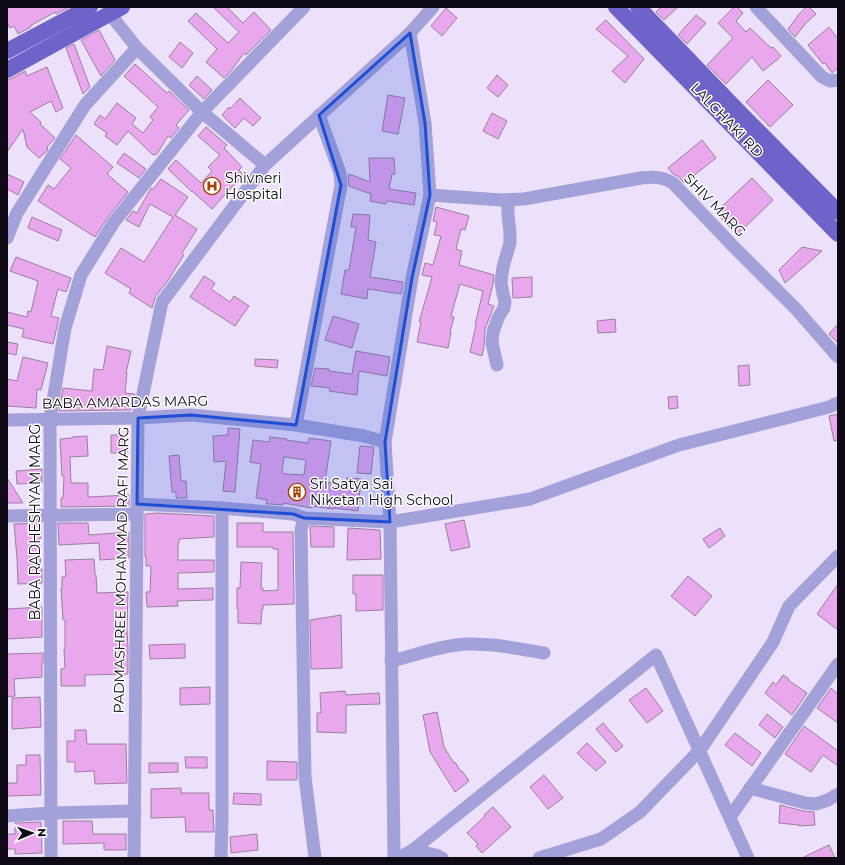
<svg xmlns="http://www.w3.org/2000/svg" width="845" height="865" viewBox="0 0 845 865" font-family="Montserrat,sans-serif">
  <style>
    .building { fill: #e9a7ed; stroke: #9a809b; fill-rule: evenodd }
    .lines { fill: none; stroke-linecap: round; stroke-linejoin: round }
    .minor { stroke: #a2a1d9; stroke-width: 13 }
    .major { stroke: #6e63c9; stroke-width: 16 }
    .marked { fill: #1d4ed8; fill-opacity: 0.2; stroke: #1d4ed8; stroke-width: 3; stroke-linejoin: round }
    .labels { text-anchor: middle; stroke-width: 3; stroke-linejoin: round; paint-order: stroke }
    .street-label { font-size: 14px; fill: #0e0914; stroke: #fff }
    .poi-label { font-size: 14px; fill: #0e0914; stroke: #fff; text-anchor: start }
  </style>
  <rect width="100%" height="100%" fill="#ece0fb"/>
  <g class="building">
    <polygon points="7,7 70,7 56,14 55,12 30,26 31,27 18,34 14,26 10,28 7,23"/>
    <polygon points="213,7 227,7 243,23 254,12 271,30 246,55 244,53 231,71 224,78 206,62 217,49 188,21 196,13 228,43 239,32"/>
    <polygon points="661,7 678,7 664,20 656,12"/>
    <polygon points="734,7 737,7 743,13 736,21 746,32 750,28 771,48 773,47 781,56 778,59 763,71 752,57 726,84 707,65 733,38 718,23"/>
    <polygon points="806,7 809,7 816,14 806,23 795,37 788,29 798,16 797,16"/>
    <polygon points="446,8 457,18 442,36 431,26"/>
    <polygon points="696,15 706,23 687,44 678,35"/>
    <polygon points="606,20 644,59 625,83 612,71 628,56 596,29"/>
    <polygon points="829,27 838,39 838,68 832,73 825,63 823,64 808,45"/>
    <polygon points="99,30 115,60 101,76 81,40"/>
    <polygon points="180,42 193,53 182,68 169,57"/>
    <polygon points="74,44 90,87 83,94 66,48"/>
    <polygon points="135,64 167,93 169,91 189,110 176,125 179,128 171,138 168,136 157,154 153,155 128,131 117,145 105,136 107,133 94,124 100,115 105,119 117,103 136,118 132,124 143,133 153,120 150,117 158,107 124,76"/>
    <polygon points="47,67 63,108 56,112 51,101 30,112 41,122 40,124 55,138 47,147 48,148 47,151 39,158 27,147 23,129 7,152 7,80 12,78 25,71 27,76"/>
    <polygon points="497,75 508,85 498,97 487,88"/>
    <polygon points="197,76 212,90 204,99 189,85"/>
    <polygon points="768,80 793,105 770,127 746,102"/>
    <polygon points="388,95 405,98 398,134 382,131"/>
    <polygon points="240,98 261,118 253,126 244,118 235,128 222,115 229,107 230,109"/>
    <polygon points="492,113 507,121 498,139 483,131"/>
    <polygon points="206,127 227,145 224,148 242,167 239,170 244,176 230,189 212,209 192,191 192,192 168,169 176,160 201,183 212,171 208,167 220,155 198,136"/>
    <polygon points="76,135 113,167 107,174 128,192 108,217 95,237 38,201 48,185 54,189 71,168 60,159"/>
    <polygon points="702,140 716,158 684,183 679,177 673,174 668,168"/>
    <polygon points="124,153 146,169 139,178 117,163"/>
    <polygon points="369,158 394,158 395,174 392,174 389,189 416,193 414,205 387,201 386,204 370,201 371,194 349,186 348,177 349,174 370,182"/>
    <polygon points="7,174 24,182 18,195 7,189"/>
    <polygon points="752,178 773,200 737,235 716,212"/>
    <polygon points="161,179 188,197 175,215 197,229 182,253 184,255 167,282 155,297 152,308 129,293 131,289 105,273 121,248 144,262 173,217 150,204 139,227 126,220 133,211 137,213 150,190 151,188 153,189"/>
    <polygon points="436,207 469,216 465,230 461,229 456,249 462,251 459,265 494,275 493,284 488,304 494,306 485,329 484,346 482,356 470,352 476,325 475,325 483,291 460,284 451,316 454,317 450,332 451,332 448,348 417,342 421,322 419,322 432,277 422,275 425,263 433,265 441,236 434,235 437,222 433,221"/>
    <polygon points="353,214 370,215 368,240 376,242 370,277 403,282 401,294 368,289 367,299 341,294 345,270 349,270 356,227 351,227"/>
    <polygon points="32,217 62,230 58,241 28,228"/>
    <polygon points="802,247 822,251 785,283 779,270"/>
    <polygon points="16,257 71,278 66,292 58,289 51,316 59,318 53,344 22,337 24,329 7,325 7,312 27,317 28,311 31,312 38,281 10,271"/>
    <polygon points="204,276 215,283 211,289 230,302 234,296 249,306 235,326 190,297"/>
    <polygon points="532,277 532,297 513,298 512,278"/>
    <polygon points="333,316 359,324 352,348 325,340"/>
    <polygon points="615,319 616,332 598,333 597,321"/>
    <polygon points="838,324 838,343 829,334"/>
    <polygon points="7,342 18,344 16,355 7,353"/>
    <polygon points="107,346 131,351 126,373 127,373 125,393 135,394 131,410 59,411 63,388 92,391 94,369 103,370"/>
    <polygon points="356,351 390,357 387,376 359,371 357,395 329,391 330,388 311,386 315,368 329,369 329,371 352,374"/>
    <polygon points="23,357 48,363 41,390 37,389 36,408 7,406 7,379 17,381"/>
    <polygon points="255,359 278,360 277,368 255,366"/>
    <polygon points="749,365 750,385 739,386 738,366"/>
    <polygon points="677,396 678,408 669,409 668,397"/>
    <polygon points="838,414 838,440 834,441 829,416"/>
    <polygon points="228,428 240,429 235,492 223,491 226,461 214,462 213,436 228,435"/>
    <polygon points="111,435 126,435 127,453 111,453"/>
    <polygon points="87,436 88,456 70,457 71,483 88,483 88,497 129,495 129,506 61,507 61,498 63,498 64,476 62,476 60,439 72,438 72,437"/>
    <path d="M270,437L287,439L286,440L308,443L309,438L331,441L325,482L347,485V478L361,479L358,511L333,508V509L312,506V508L283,503V505L270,504H266L267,500L256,498L261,464L250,462L253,440L269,442ZM284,457L306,460L304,475L287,474L282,473Z"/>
    <polygon points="360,446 374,447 371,474 357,473"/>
    <polygon points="179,455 181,481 186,481 187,498 176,498 176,492 172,492 169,456"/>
    <polygon points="42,469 42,483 17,484 16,471"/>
    <polygon points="7,478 23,503 7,503"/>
    <polygon points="158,513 214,516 214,537 179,539 179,543 178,543 178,560 214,560 214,572 178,573 178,589 213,588 213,600 177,601 178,606 147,607 146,592 150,592 151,566 146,566 146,557 145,557 145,514"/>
    <polygon points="464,520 470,547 451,551 445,524"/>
    <polygon points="41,523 41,538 39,539 41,569 42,569 42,583 18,584 17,558 14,524"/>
    <polygon points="58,523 88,523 89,535 129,532 129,558 100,560 99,543 59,545"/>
    <polygon points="237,523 263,523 263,532 293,532 294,604 263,605 263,609 262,609 261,624 238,623 238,609 237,609 237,588 240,588 241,562 262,563 261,588 263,588 263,591 278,590 278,549 273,549 273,547 237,547"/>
    <polygon points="310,526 334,527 334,547 311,547"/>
    <polygon points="348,528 380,530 381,559 347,560"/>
    <polygon points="720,528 725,536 709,548 703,539"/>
    <polygon points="94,559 95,575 96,575 97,593 128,592 127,630 128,647 128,674 85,675 85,686 61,686 61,669 65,668 64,649 65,649 65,620 63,620 61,588 62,588 62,577 66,576 65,560"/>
    <polygon points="353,575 383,575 383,610 356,611 356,594 353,594"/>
    <polygon points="688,576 712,596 695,616 671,596"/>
    <polygon points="838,584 838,630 817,614"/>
    <polygon points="42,607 42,637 7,639 7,609"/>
    <polygon points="341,615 342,668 311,669 310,620"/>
    <polygon points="185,644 185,658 150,659 149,645"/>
    <polygon points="43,653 43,663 42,664 42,677 14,679 15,696 7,697 7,654"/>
    <polygon points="783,675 789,679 788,680 807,693 792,715 765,693 773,682 776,685"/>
    <polygon points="210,687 210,704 180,705 180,688"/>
    <polygon points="646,688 663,711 647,723 629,700"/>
    <polygon points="831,688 838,694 838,723 817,708"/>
    <polygon points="345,691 346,695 379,693 380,704 346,705 346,733 317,732 317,713 321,713 320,693"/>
    <polygon points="40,697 41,727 12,729 12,698"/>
    <polygon points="437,712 444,747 454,763 455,762 461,772 462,771 469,781 455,792 430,752 423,715"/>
    <polygon points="767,714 783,727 775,738 759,725"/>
    <polygon points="603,723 623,746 616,752 596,729"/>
    <polygon points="804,726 838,751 838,766 823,755 811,772 785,754"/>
    <polygon points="75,730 86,730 87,744 126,744 127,783 95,784 94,771 75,772 75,762 67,762 67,741 75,741"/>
    <polygon points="735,733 761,753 752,766 725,745"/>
    <polygon points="587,743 606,762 596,771 577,753"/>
    <polygon points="26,755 40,755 41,795 7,796 7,783 17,783 17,765 26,765"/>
    <polygon points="185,757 207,757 207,768 186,768"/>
    <polygon points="267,761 297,762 297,780 267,780"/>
    <polygon points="149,763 178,763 178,772 149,773"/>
    <polygon points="544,775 563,798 548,809 530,787"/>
    <polygon points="181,788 181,793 209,793 209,810 213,810 214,832 186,832 185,817 151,818 151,789"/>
    <polygon points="234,793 261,794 261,805 233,804"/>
    <polygon points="780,805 803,811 814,812 815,825 799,826 799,825 779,823"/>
    <polygon points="493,807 511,827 482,853 476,846 478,844 467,833 485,816 484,815"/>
    <polygon points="63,821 92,821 93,834 126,834 126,850 104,850 104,843 63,844"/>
    <polygon points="41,822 42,853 15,854 15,849 7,849 7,834 15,834 15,823"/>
    <polygon points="257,834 258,850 231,853 230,837"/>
    <polygon points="829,845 835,858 802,858"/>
  </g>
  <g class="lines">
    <g class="minor">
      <polyline points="756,7 822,77 830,81 838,80"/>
      <polyline points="110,14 137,48 202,112 265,165"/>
      <polyline points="410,33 425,123 430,195 412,278 385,442 390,522 530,499 679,445 829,407 838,403"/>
      <path d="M430,195L501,200L524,199L641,178C654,177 661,176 673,183L732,245L796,309L838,357"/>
      <polyline points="7,238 17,213 85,105 137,48"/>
      <polyline points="497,365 492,343 493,332 498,318 504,308 505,301 503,294 501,282 503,267 510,243 510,233 508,215 508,200"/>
      <polyline points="7,420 138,418 191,415 296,425 364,436 385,442"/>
      <polyline points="296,425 341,185 340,173 319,115"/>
      <polyline points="137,504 222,508 293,514 304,518 390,522 394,858"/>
      <polyline points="7,516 137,514"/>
      <polyline points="304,518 301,530 305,777 315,858"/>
      <path d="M391,661C416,655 442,645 467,644C493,643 519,649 544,653"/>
      <polyline points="750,788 805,803 816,804 828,800 838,794"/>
      <polyline points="7,816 51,813 135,811"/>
      <polyline points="730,817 838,664"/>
      <polyline points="413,850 436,855 442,858"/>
      <polyline points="51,858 50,419 65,328 81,275 114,222 202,112 304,7"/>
      <polyline points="134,858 138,418 162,302 265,165 410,33 433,7"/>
      <polyline points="221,858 222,819 222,508"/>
      <polyline points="399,858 413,850 656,655 748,858"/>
      <polyline points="539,858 601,839 640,812 700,750 773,642 789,606 838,556"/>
    </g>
    <g class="major">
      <polyline points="616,7 838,234"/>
      <polyline points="638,7 741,114 838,212"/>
      <polyline points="7,51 90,7"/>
      <polyline points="7,70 122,7"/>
    </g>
  </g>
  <path class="marked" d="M410,33L425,123L430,195L412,278L385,442L390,522L304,518L293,514L137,504L138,418L191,415L296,425L341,185L319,115Z"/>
  <defs>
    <symbol id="hospital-ring" viewBox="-11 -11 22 22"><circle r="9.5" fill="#fff" stroke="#a64305" stroke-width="1.5"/><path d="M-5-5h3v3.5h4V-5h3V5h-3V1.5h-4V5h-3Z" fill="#a64305"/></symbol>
    <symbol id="building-ring" viewBox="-11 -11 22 22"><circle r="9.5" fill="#fff" stroke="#a64305" stroke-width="1.5"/><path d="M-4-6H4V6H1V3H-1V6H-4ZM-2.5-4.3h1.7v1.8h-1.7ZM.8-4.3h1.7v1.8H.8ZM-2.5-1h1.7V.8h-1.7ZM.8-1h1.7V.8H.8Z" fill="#a64305"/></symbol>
  </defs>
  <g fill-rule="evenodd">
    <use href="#hospital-ring" x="202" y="176" width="20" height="20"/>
    <use href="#building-ring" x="287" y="482" width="20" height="20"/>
  </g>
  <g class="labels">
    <g class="street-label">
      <text transform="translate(727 120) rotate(46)" y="5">LALCHAKI RD</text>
      <text transform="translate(715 205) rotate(46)" y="5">SHIV MARG</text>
      <text transform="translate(125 402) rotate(-1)" y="5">BABA AMARDAS MARG</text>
      <text transform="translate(35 522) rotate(-90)" y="5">BABA RADHESHYAM MARG</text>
      <text transform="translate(121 570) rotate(-89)" y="5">PADMASHREE MOHAMMAD RAFI MARG</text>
    </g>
    <g class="poi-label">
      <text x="225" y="183">Shivneri<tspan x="225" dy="16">Hospital</tspan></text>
      <text x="310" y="489">Sri Satya Sai<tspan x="310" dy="16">Niketan High School</tspan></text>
    </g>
  </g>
  <rect width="845" height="865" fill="none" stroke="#0e0914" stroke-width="16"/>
  <g transform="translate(32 833) rotate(88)" stroke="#ffffff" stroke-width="3" paint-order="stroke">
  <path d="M0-3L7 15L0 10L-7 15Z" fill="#0e0914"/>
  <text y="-6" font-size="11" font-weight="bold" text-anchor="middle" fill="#0e0914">N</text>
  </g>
</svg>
